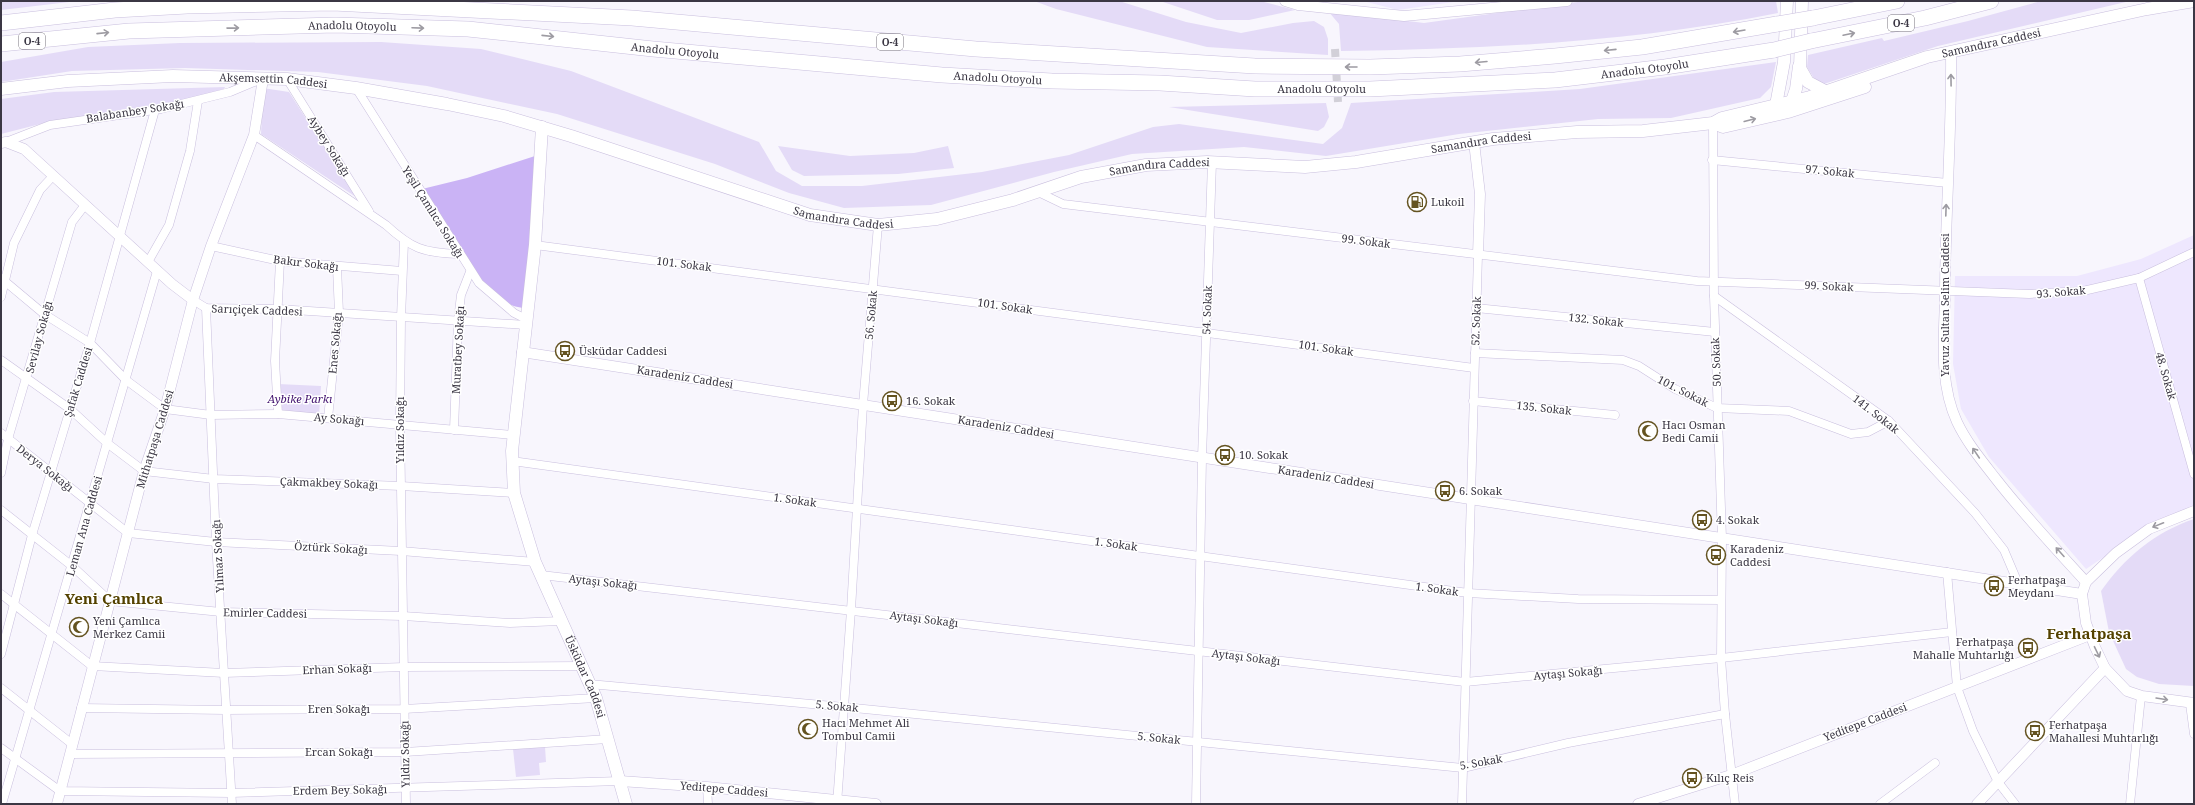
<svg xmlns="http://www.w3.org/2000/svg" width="2195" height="805" viewBox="0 0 2195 805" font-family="'Noto Serif',serif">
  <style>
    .built { fill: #eee7fe }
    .green { fill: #e4dbf7 }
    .forest { fill: #cab3f5 }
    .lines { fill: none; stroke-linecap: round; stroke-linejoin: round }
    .minor-tunnel { stroke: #d2d0d8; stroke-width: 8; stroke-dasharray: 8 4; stroke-linecap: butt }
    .minor-casing { stroke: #c9bfde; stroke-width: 9 }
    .tertiary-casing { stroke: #c9bfde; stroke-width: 11 }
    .secondary-casing { stroke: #c9bfde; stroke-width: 13 }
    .motorway-casing { stroke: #c9bfde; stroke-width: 16 }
    .minor { stroke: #fff; stroke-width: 8 }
    .tertiary { stroke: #fff; stroke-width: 10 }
    .secondary { stroke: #fff; stroke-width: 12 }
    .motorway { stroke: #fff; stroke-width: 15 }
    .motorway-bridge-casing { stroke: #c9bfde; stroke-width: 16; stroke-linecap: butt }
    .motorway-bridge { stroke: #fff; stroke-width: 15 }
    .oneway { stroke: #9d9ba2 }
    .labels { text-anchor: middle; stroke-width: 3; stroke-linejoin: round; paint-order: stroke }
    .shield { fill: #fff; stroke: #76737c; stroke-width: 1 }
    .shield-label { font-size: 10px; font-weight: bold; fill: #3b3744 }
    .street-label { font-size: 11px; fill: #3b3744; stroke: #fff }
    .poi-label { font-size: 11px; fill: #3b3744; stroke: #fff; text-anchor: start }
    .park-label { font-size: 11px; font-style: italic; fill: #3f0f6d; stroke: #fff }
    .district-label { font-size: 15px; font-weight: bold; fill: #544200; stroke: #fff }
  </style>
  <rect width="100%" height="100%" fill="#f8f6fd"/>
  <g class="built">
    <polygon points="1363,1 1460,1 1398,10"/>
    <polygon points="2194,235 2194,507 2163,518 2086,569 1989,457 1961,409 1953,364 1955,276 2077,276 2141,259"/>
  </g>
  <g class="green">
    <polygon points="1,1 78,1 1,10"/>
    <polygon points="1034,1 1119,1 1186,22 1241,33 1293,23 1314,21 1324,27 1328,39 1328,55 1207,47 1056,9"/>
    <polygon points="1160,1 1260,1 1295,10 1249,20 1217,20"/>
    <path d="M1585,1H1776L1778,13C1635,42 1487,49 1341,51L1339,24L1328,11L1424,23Z"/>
    <polygon points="2041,1 2130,1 1938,46 1824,84 1815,80 1807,67 1808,55 1882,38 1884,41 1968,21"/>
    <polygon points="381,42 481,49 571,71 759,142 776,171 802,186 862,186 982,172 1069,155 1153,127 1179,124 1323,144 1342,128 1351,103 1580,89 1776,62 1771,87 1760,98 1671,118 1598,119 1459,134 1326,156 1244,147 1132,154 1054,172 931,205 844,208 789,193 715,164 557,114 427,86 318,72 185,68 72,71 1,82 1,62 88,47 180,43"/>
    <polygon points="225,87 224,89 155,108 52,121 1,134 1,99 54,92"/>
    <polygon points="263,88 289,92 356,197 261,134"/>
    <polygon points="1326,103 1329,117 1324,127 1318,131 1169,107"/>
    <polygon points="778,146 850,156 914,153 948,146 954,168 898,174 804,176 792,170"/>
    <polygon points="278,384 321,386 319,415 283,413"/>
    <path d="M2194,519V686L2159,684L2137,677L2126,669L2109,632L2101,591C2124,558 2155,532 2194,519Z"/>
    <polygon points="545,747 546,762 539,763 540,775 516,777 513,749"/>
  </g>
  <path class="forest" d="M535,156L530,241L523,308C476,302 440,228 418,190L467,178Z"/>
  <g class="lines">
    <polyline class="minor-tunnel" points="1335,49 1338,102"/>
    <defs>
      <g id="minor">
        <polyline points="287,79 369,211"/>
        <polyline points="356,88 479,283 514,313 526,319"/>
        <polyline points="1713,123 1714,296 1722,539 1721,658 1725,714 1735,804"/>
        <path d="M254,135L386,225C411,248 423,253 458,254"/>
        <polyline points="6,142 50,125 161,109 230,92 259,80"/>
        <polyline points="1712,160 1948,183"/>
        <polyline points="1038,192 1063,204 1697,281 2029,294 2083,291 2139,278 2194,252"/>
        <polyline points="404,242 401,318 400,425 406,804"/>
        <polyline points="535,245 1474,368"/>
        <polyline points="211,246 280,261 402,271"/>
        <polyline points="148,262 169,225 190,151 198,101"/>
        <polyline points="1,278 44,314 90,343 126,380 165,409 211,415 278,414 513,435"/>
        <polyline points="2139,278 2194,474"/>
        <polyline points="1714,296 1889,421 1975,513 2004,550 2018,583"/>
        <polyline points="1,297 14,243 40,190 53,176"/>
        <polyline points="193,300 206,308 278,309 526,325"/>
        <polyline points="206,308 216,542 232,804"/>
        <polyline points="1476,308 1715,332"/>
        <polyline points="1475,353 1623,360 1639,366 1675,389 1717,408 1789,411 1851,434 1868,432 1889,421"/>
        <polyline points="1,360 70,409 107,443 144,471 214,479 401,486 514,493"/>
        <polyline points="1473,401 1615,415"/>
        <polyline points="278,414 275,361 280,261"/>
        <polyline points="328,418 339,313 337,267"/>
        <polyline points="454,430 458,320 461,295 470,272"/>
        <polyline points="1,433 128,533 216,542 401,551 535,562"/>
        <polyline points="512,461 1468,593 1578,599 1721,600"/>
        <polyline points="1,473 8,439 72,222 85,205"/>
        <polyline points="1,510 72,566 110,601 221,612 403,616 510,623 561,621"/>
        <polyline points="1947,572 1957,687 1973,731 1998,782 2015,804"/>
        <polyline points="541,575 1465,682 1721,658 1952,632"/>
        <polyline points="1,594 92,666 224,673 404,667 581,666"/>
        <polyline points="1,654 32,535 90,343 155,110"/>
        <polyline points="589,684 844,707 1463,768 1568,743 1725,714"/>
        <polyline points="1,688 72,744"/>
        <polyline points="2190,704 2194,734"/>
        <polyline points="81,708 226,710 404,709 596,698"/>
        <polyline points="1,748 60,791 231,793 620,781"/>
        <polyline points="70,754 405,752 608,739"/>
        <polyline points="707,787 708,804"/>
        <polyline points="2,804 157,271"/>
        <polyline points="837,804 851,610 863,405 878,225"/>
        <polyline points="1196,804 1202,458 1212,162"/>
        <polyline points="1462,804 1478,255"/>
        <polyline points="1880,804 1935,763"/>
        <polyline points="2130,804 2141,696"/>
      </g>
      <g id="tertiary">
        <polyline points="1285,1 1298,5 1404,16 1567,1"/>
        <path d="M1951,53C1952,134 1945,216 1945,297C1944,339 1939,383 1957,422C1967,443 1982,461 1996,479C2024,515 2055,548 2086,582"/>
        <polyline points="1474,142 1480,194 1478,255"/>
        <polyline points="1,143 6,142 24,149 172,284 193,300"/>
        <polyline points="522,352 2082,594"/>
        <polyline points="2194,511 2149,529 2116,553 2086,582 2082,594 2086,623 2095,647 2105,668 2127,691 2142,696 2194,703"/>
        <polyline points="620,781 707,787 876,804"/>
        <polyline points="57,804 144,471 165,409 193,300 211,246 254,135 263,79"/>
        <polyline points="1638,804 1731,775 2090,635"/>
        <polyline points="1977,804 2105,668"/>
      </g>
      <g id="secondary">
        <polyline points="1802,1 1800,68 1808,82 1825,91"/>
        <path id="s1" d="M1,89L68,81L173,76L287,79L356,88L447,104L504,116L571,136L810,215L878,225L937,219L1013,200L1081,177L1146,165L1207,162L1305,167L1356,162L1493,139L1577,132L1643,131L1713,123L1722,118L1810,97L1927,57L2147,9L2194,1"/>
        <polyline points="1790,107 1796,89 1799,66"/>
        <polyline points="1778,111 1776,105 1784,62 1787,1"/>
        <polyline points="1713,123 1723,127 1788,112 1865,87"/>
        <path id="s2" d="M542,127L535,245L512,451L514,493L535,562L596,698L626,804"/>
      </g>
      <g id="motorway">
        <polyline points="1813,18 1897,1"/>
        <polyline points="1,23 115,10 187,6 333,3 632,18 976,49 1255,66 1370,67 1460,64 1555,56 1642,47 1777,24"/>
        <polyline points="1811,41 1925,18 1991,1"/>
        <path id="s3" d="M1,44L129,31L335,25L468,29L653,49L942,75L1052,81L1160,83L1255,89H1370L1555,80L1665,67L1774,50"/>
      </g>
    </defs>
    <use href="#minor" class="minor-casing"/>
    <use href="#tertiary" class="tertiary-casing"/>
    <use href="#secondary" class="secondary-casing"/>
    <use href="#motorway" class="motorway-casing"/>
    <use href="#minor" class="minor"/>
    <use href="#tertiary" class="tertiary"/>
    <use href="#secondary" class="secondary"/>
    <use href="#motorway" class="motorway"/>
    <defs>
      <g id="motorway-bridge">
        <polyline points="1777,24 1813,18"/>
        <polyline points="1774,50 1811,41"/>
      </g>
    </defs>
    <use href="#motorway-bridge" class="motorway-bridge-casing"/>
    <use href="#motorway-bridge" class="motorway-bridge"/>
  </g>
  <defs><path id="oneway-shaft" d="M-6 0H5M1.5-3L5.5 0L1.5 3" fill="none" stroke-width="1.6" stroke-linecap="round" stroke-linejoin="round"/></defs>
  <g class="oneway">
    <use href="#oneway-shaft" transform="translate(233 28) rotate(-1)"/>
    <use href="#oneway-shaft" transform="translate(418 28) rotate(2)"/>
    <use href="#oneway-shaft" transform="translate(1739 31) rotate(170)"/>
    <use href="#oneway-shaft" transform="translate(103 33) rotate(-6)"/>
    <use href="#oneway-shaft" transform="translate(1849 34) rotate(-12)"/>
    <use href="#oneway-shaft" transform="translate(548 36) rotate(6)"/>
    <use href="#oneway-shaft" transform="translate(1610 50) rotate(174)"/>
    <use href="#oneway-shaft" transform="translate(1481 62) rotate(175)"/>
    <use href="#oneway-shaft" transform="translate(1351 67) rotate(-180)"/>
    <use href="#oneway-shaft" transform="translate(1951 80) rotate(-91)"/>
    <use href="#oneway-shaft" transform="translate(1750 120) rotate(-14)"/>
    <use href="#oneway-shaft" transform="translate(1946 210) rotate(-88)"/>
    <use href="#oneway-shaft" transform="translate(1976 453) rotate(-124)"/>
    <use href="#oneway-shaft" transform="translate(2158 525) rotate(158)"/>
    <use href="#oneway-shaft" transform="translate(2060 552) rotate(-132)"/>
    <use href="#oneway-shaft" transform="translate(2097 652) rotate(64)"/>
    <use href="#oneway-shaft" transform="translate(2162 699) rotate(9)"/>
  </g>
  <defs>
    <symbol id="fuel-ring" viewBox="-11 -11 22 22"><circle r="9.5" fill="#fff" stroke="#645321" stroke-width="1.5"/><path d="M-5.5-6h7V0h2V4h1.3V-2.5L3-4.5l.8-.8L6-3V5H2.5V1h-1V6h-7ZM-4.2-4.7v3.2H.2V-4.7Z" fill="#645321"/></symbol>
    <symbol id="bus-ring" viewBox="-11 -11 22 22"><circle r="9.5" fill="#fff" stroke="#645321" stroke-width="1.5"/><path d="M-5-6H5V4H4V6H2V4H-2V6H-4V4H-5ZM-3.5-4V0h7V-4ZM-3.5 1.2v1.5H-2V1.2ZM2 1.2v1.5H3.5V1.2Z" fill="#645321"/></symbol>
    <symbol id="mosque-ring" viewBox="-11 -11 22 22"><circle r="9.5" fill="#fff" stroke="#645321" stroke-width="1.5"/><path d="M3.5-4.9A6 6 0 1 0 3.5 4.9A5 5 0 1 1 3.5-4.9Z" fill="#645321"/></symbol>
  </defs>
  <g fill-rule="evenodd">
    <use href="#fuel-ring" x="1406" y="191" width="22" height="22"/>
    <use href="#bus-ring" x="554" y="340" width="22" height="22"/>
    <use href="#bus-ring" x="881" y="390" width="22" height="22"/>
    <use href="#mosque-ring" x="1637" y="420" width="22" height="22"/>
    <use href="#bus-ring" x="1214" y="444" width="22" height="22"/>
    <use href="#bus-ring" x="1434" y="480" width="22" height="22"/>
    <use href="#bus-ring" x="1691" y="509" width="22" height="22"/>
    <use href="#bus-ring" x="1705" y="544" width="22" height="22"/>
    <use href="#bus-ring" x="1983" y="575" width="22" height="22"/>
    <use href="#mosque-ring" x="68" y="616" width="22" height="22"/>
    <use href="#bus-ring" x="2017" y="637" width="22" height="22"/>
    <use href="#mosque-ring" x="797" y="718" width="22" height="22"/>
    <use href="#bus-ring" x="2024" y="720" width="22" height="22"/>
    <use href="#bus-ring" x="1681" y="767" width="22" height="22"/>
  </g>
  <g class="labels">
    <g class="shield">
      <rect x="1888" y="15" width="26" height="16" rx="3"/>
      <rect x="19" y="33" width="26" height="16" rx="3"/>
      <rect x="877" y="34" width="26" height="16" rx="3"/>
    </g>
    <g class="shield-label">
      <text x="1901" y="27">O-4</text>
      <text x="32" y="45">O-4</text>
      <text x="890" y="46">O-4</text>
    </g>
    <g class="street-label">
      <text dy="4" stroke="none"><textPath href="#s3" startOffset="352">Anadolu Otoyolu</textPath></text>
      <text dy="4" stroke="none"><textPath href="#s1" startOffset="2033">Samandıra Caddesi</textPath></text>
      <text dy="4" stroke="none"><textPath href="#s3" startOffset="676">Anadolu Otoyolu</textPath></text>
      <text dy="4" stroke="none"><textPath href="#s3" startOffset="1648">Anadolu Otoyolu</textPath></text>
      <text dy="4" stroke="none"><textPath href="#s3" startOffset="1000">Anadolu Otoyolu</textPath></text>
      <text dy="4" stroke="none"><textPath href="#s1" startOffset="273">Akşemsettin Caddesi</textPath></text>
      <text dy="4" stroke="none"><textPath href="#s3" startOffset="1324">Anadolu Otoyolu</textPath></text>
      <text transform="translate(135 111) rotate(-9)" y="4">Balabanbey Sokağı</text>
      <text dy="4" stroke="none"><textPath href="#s1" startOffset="1510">Samandıra Caddesi</textPath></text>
      <text transform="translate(329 146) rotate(58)" y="4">Aybey Sokağı</text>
      <text dy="4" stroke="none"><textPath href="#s1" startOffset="1186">Samandıra Caddesi</textPath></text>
      <text transform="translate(1830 171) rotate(6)" y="4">97. Sokak</text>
      <text transform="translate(433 212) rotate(58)" y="4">Yeşil Çamlıca Sokağı</text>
      <text dy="4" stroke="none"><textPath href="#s1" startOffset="862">Samandıra Caddesi</textPath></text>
      <text transform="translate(1366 241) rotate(7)" y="4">99. Sokak</text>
      <text transform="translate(306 263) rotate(7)" y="4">Bakır Sokağı</text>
      <text transform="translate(684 264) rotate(7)" y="4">101. Sokak</text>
      <text transform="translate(1829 286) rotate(3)" y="4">99. Sokak</text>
      <text transform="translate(2061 292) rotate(-5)" y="4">93. Sokak</text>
      <text transform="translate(1945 305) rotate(-90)" y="4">Yavuz Sultan Selim Caddesi</text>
      <text transform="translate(1005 306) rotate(8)" y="4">101. Sokak</text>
      <text transform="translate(257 310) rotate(2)" y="4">Sarıçiçek Caddesi</text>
      <text transform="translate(1207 310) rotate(-88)" y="4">54. Sokak</text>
      <text transform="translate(871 315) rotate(-85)" y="4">56. Sokak</text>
      <text transform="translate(1596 320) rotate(6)" y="4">132. Sokak</text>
      <text transform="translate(1476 321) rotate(-88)" y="4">52. Sokak</text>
      <text transform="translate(39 337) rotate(-75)" y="4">Sevilay Sokağı</text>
      <text transform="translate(335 343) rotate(-85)" y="4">Enes Sokağı</text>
      <text transform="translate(1326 348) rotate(8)" y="4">101. Sokak</text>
      <text transform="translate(458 350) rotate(-87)" y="4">Muratbey Sokağı</text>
      <text transform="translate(1716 362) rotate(-92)" y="4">50. Sokak</text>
      <text transform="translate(2166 376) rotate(74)" y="4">48. Sokak</text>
      <text transform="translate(685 377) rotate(9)" y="4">Karadeniz Caddesi</text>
      <text transform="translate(78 382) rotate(-73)" y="4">Şafak Caddesi</text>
      <text transform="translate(1683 391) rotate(27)" y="4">101. Sokak</text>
      <text transform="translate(1544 408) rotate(6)" y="4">135. Sokak</text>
      <text transform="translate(1876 414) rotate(38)" y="4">141. Sokak</text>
      <text transform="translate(339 419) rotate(5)" y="4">Ay Sokağı</text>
      <text transform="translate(1006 427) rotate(9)" y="4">Karadeniz Caddesi</text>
      <text transform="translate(400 430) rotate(-90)" y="4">Yıldız Sokağı</text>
      <text transform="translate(155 439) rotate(-73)" y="4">Mithatpaşa Caddesi</text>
      <text transform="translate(45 468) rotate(38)" y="4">Derya Sokağı</text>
      <text transform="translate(1326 477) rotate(9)" y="4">Karadeniz Caddesi</text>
      <text transform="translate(329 483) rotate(2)" y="4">Çakmakbey Sokağı</text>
      <text transform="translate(795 500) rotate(8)" y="4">1. Sokak</text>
      <text transform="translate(84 526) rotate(-74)" y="4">Leman Ana Caddesi</text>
      <text transform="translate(1116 544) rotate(8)" y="4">1. Sokak</text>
      <text transform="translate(331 548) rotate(3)" y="4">Öztürk Sokağı</text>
      <text transform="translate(218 556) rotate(-93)" y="4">Yılmaz Sokağı</text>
      <text transform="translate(603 582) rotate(6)" y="4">Aytaşı Sokağı</text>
      <text transform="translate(1437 589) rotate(8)" y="4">1. Sokak</text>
      <text transform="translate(265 613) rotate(1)" y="4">Emirler Caddesi</text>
      <text transform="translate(924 619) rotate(7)" y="4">Aytaşı Sokağı</text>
      <text transform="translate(1246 657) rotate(7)" y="4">Aytaşı Sokağı</text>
      <text transform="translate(337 669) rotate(-2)" y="4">Erhan Sokağı</text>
      <text transform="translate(1568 673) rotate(-5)" y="4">Aytaşı Sokağı</text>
      <text dy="4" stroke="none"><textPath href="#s2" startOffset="565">Üsküdar Caddesi</textPath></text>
      <text transform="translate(837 706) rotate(5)" y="4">5. Sokak</text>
      <text x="339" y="713">Eren Sokağı</text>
      <text transform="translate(1865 722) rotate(-21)" y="4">Yeditepe Caddesi</text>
      <text transform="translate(1159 738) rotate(6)" y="4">5. Sokak</text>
      <text x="339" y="756">Ercan Sokağı</text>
      <text transform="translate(405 754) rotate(-91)" y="4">Yıldız Sokağı</text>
      <text transform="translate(1481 762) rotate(-10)" y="4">5. Sokak</text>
      <text transform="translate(724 789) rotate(5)" y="4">Yeditepe Caddesi</text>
      <text transform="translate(340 790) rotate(-1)" y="4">Erdem Bey Sokağı</text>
    </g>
    <g class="poi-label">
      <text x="1431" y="206">Lukoil</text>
      <text x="579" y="355">Üsküdar Caddesi</text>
      <text x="906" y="405">16. Sokak</text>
      <text x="1662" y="429">Hacı Osman<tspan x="1662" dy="13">Bedi Camii</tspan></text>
      <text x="1239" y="459">10. Sokak</text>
      <text x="1459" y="495">6. Sokak</text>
      <text x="1716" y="524">4. Sokak</text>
      <text x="1730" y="553">Karadeniz<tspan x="1730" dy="13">Caddesi</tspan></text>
      <text x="2008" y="584">Ferhatpaşa<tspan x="2008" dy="13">Meydanı</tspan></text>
      <text x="93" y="625">Yeni Çamlıca<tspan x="93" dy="13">Merkez Camii</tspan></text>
      <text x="2014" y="646" text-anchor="end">Ferhatpaşa<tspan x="2014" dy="13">Mahalle Muhtarlığı</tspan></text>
      <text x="822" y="727">Hacı Mehmet Ali<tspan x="822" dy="13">Tombul Camii</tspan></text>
      <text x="2049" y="729">Ferhatpaşa<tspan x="2049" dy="13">Mahallesi Muhtarlığı</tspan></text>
      <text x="1706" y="782">Kılıç Reis</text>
    </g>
    <g class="park-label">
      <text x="300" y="403">Aybike Parkı</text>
    </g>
    <g class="district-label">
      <text x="114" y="604">Yeni Çamlıca</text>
      <text x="2089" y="639">Ferhatpaşa</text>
    </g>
  </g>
  <rect width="2195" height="805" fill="none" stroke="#3b3744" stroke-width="4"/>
</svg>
